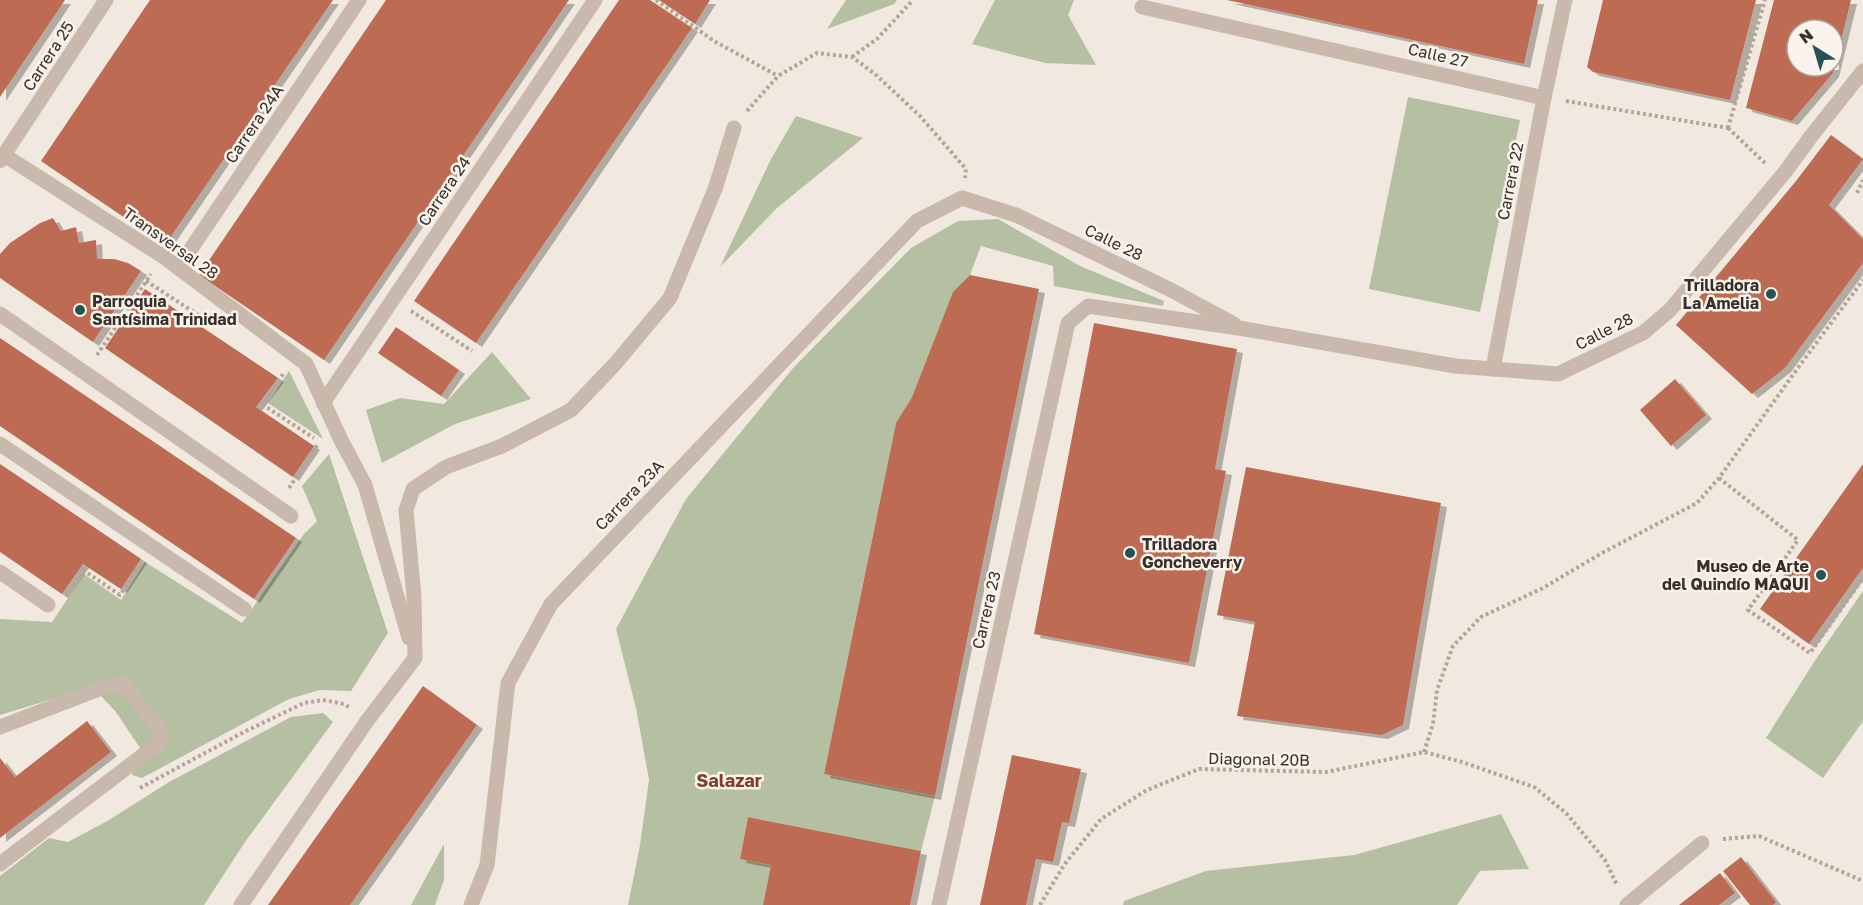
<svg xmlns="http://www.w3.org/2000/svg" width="1863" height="905" viewBox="0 0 1863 905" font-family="'Golos Text',sans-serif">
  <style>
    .green { fill: #b5bfa1 }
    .building { fill: #bd6c53; fill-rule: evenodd; filter: url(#shadow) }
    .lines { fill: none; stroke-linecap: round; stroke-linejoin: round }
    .path { stroke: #b5a497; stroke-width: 4; stroke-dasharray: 3 3; stroke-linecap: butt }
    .minor { stroke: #c9b9ac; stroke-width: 15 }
    .poi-dot { fill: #235356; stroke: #f9f3ec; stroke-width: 2 }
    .labels { text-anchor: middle; stroke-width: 5; stroke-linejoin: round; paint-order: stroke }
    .street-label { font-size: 16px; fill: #382f2b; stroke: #f9f3ec }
    .poi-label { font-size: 16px; font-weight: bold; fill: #382f2b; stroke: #f9f3ec; text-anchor: end }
    .neighbourhood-label { font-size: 18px; font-weight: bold; fill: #803f2a; stroke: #f9f3ec }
  </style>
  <defs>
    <filter id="shadow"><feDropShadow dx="6" dy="4" stdDeviation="0" flood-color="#0004"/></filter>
  </defs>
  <rect width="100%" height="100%" fill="#f1e9e0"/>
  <g class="green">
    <polygon points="846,0 897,0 894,4 827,29"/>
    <polygon points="995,0 1074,0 1068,15 1096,65 1045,63 972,44"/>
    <polygon points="1408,97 1520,120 1480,312 1369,289"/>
    <polygon points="796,116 863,138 777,208 720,267 771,159"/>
    <polygon points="998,219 1080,266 1164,301 1163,306 1054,286 1053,266 981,246 970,275 953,293 912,397 896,423 824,774 935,796 921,851 748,817 740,859 771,865 763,905 628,905 640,845 649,780 636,708 616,629 686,499 794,367 911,248 958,221"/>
    <polygon points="492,352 531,399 455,424 382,463 366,410 400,398 444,404"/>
    <polygon points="289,371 323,439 268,403"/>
    <polygon points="329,454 388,633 351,691 320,690 289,699 142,778 132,775 142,751 116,712 100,695 69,694 0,715 0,619 52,622 84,574 121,600 145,562 242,623 304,534 317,521 302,486"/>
    <polygon points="1863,591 1863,721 1823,778 1766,738 1814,662"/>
    <polygon points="323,713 333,722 245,842 204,905 0,905 0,876 49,838 68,842 109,820 169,782 291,717"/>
    <polygon points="1501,814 1529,869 1480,871 1457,905 1123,905 1124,901 1206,871 1354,855"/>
    <polygon points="444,844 444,880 435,905 411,905"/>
  </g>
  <g class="building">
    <polygon points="0,0 65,0 0,97"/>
    <polygon points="150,0 333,0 165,245 41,161"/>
    <polygon points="386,0 569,0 324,360 199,275"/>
    <polygon points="619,0 650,0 692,28 476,343 414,301"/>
    <polygon points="659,0 710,0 695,24"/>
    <polygon points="1227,0 1538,0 1524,64"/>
    <polygon points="1603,0 1756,0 1730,100 1593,72 1587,67"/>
    <path d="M1774,0H1851L1833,73L1792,121L1746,108ZM1797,30H1833V66H1797Z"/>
    <polygon points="1831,135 1863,159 1829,205 1863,239 1863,263 1785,368 1752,394 1676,325 1796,181"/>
    <polygon points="53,218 61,231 76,227 79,243 96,240 97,259 114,259 128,263 141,271 93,342 0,278 0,254 10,243 40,223"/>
    <polygon points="970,275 1039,289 935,796 824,774 896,423 912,397 953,292"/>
    <polygon points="145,289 278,378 256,407 314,446 293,477 105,348"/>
    <polygon points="1094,323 1237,349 1215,469 1226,471 1189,663 1034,634"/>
    <polygon points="396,327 459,370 441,396 378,353"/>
    <polygon points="0,338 296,538 254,599 0,426"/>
    <polygon points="1675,379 1706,415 1671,446 1640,410"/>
    <polygon points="0,464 141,559 121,589 83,564 62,594 0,552"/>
    <polygon points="1863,464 1863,568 1809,644 1760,609"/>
    <polygon points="1246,467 1441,503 1403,725 1382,735 1237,716 1255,622 1217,615"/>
    <polygon points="423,686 477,725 350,905 268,905"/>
    <polygon points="87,721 111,752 0,838 0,758 15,777"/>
    <polygon points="1012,755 1081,769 1069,823 1062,822 1053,862 1036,859 1026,905 980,905"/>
    <polygon points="748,817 921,851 910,905 763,905 771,865 740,859"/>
    <polygon points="1741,857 1776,902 1773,905 1750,905 1723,871"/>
    <polygon points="1720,873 1735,893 1719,905 1679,905"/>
  </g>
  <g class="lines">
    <g class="path">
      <polyline points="656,0 714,41 778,76"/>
      <polyline points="852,57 877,39 913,0"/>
      <polyline points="1566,101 1728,128"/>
      <polyline points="747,111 778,76 817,53 852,57 875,74 920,116 966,169 965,178"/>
      <polyline points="1728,128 1765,0"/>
      <polyline points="1728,128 1765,163"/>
      <polyline points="1857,193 1863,180"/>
      <polyline points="146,281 203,318"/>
      <polyline points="411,311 472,351"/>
      <polyline points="97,355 151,274"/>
      <polyline points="283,374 263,405 314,438"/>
      <polyline points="1719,478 1798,540 1748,610 1810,653 1863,578"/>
      <polyline points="289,488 318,444"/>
      <polyline points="66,595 83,570 120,595 140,565"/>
      <polyline points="1424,752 1433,724 1437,690 1453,646 1481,617 1543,588 1602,553 1697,503 1719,478 1800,365 1863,280"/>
      <polyline points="140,788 244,732 304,703 323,700 344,704 350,708"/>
      <polyline points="1723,839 1759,836 1863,881"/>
      <polyline points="1040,905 1064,865 1101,819 1147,790 1199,769 1326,772 1424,752 1462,762 1534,787 1566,813 1605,860 1617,885"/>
    </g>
    <g class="minor">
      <polyline points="1142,7 1544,98"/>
      <polyline points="4,155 164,257 306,364 341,440 365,485 409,638"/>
      <polyline points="0,161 106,0"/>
      <polyline points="178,268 359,0"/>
      <polyline points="0,314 291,516"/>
      <polyline points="1493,369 1544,98 1565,0"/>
      <polyline points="323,403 595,0"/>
      <polyline points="0,444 244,609"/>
      <polyline points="0,572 48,605"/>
      <polyline points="0,727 107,686 123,684 161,730 159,743 0,864"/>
      <polyline points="241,905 367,721 415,658 414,597 406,510 413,489 446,467 502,446 571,410 615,364 670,298 715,189 734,128"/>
      <polyline points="471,905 487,865 508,683 551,604 917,221 962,198 1016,215 1171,290 1234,324"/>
      <polyline points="939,905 1068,323 1088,306 1245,329 1455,366 1558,374 1643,333 1670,310 1785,172 1812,135 1863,71"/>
      <polyline points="1627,905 1702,843"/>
    </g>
  </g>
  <g class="poi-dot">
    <circle cx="1771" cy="294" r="6"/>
    <circle cx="80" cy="310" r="6"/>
    <circle cx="1130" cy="553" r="6"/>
    <circle cx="1821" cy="575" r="6"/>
  </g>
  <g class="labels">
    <g class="street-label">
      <text transform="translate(1438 55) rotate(13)" y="6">Calle 27</text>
      <text transform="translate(48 56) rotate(-57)" y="6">Carrera 25</text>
      <text transform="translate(254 124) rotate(-56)" y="6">Carrera 24A</text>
      <text transform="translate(1510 181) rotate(-79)" y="6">Carrera 22</text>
      <text transform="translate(444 191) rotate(-56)" y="6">Carrera 24</text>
      <text transform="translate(1114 242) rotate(26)" y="6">Calle 28</text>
      <text transform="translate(171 243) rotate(35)" y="6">Transversal 28</text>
      <text transform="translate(1604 331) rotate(-27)" y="6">Calle 28</text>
      <text transform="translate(629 495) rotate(-46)" y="6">Carrera 23A</text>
      <text transform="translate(986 610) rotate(-77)" y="6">Carrera 23</text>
      <text transform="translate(1259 759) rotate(1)" y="6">Diagonal 20B</text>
    </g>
    <g class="poi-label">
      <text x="1759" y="291">Trilladora<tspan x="1759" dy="18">La Amelia</tspan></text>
      <text x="92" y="307" text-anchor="start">Parroquia<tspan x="92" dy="18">Santísima Trinidad</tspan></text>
      <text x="1142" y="550" text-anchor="start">Trilladora<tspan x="1142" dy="18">Goncheverry</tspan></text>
      <text x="1809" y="572">Museo de Arte<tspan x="1809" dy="18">del Quindío MAQUI</tspan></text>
    </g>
    <g class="neighbourhood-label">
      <text x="729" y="787">Salazar</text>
    </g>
  </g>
  <g transform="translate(1815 48) rotate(323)"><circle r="28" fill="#f9f3ec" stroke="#aca59f" stroke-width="1.5"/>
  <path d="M0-4.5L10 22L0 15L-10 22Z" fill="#235356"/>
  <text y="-9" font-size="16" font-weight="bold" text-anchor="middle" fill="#382f2b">N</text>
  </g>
</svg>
